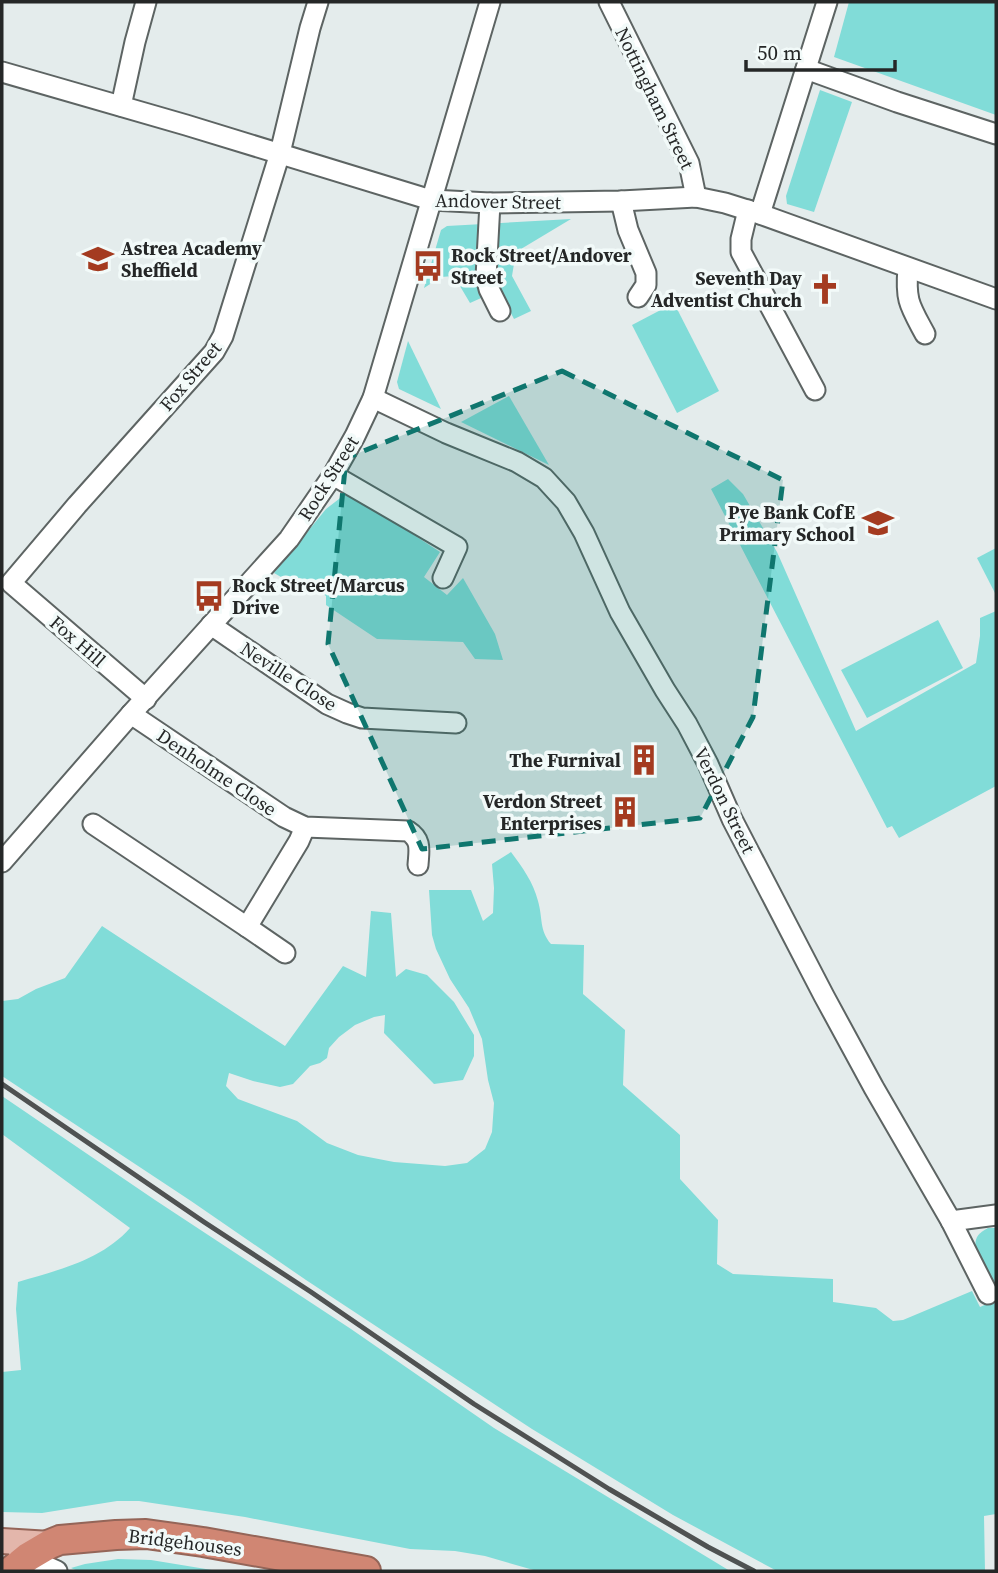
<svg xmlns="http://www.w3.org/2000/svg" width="998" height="1573" viewBox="0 0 998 1573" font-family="'Source Serif 4',serif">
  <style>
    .green { fill: #81dcd8 }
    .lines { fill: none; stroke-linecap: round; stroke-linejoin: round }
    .minor-casing { stroke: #5d6463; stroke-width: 23 }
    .major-casing { stroke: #946558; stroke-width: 28 }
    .highway-casing { stroke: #946558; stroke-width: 32 }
    .minor { stroke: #fff; stroke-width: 19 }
    .major { stroke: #e3b6ab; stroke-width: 24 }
    .highway { stroke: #d08673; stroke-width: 28 }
    .rail { stroke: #4f5252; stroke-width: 5 }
    .marked { fill: #0f766e; fill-opacity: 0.2; stroke: #0f766e; stroke-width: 5; stroke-dasharray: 14 9; stroke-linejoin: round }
    .labels { text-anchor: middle; stroke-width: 7; stroke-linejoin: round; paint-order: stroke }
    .street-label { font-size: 19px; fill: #252727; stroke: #f2faf9 }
    .poi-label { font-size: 19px; font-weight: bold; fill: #252727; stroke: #f2faf9; text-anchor: end }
  </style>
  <rect width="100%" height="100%" fill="#e4ecec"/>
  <g class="green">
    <polygon points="849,2 996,2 996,115 834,57"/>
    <polygon points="820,90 852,102 814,212 787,204 786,196"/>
    <polygon points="571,219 516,252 512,276 531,311 514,319 499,290 470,303 454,276 441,277 424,288 441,230 447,226"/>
    <polygon points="674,303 719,391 677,413 632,325"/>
    <polygon points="408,341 441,409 399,389 397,382"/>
    <polygon points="509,396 549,465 461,422"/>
    <polygon points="728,479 743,494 777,552 856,731 976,663 980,636 980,618 996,611 996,786 899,838 892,826 887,828 711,489"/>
    <polygon points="348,492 440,552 424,577 447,595 463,578 495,634 503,660 475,659 463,642 377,639 326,605 326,596 300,578 281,577 274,573 326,509"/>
    <polygon points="996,548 996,595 977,558"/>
    <polygon points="938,620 963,668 867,718 841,670"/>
    <path d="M511,852C523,868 533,882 538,901C543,918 539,930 551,944L584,945L583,994L625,1030L623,1085L680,1135V1179L718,1220L717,1264L733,1274L833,1279V1302L876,1308L893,1321L903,1320L972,1291L980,1307L996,1300V1514L984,1516L985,1571H777L673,1515L532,1429L306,1280L191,1201L2,1076V1001L18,999L36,989L65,978L102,926L285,1046L343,966L366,977L371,911L391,913L396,977L406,969L427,975L454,1002L474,1035V1056L463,1080L434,1084L384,1033L385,1015L374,1017L355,1025L339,1037L329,1048L327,1058L320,1063L310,1066L293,1084L280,1087L253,1081L229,1073L226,1086L238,1099L297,1121L327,1143L358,1155L394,1162L445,1166L467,1163L485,1149L492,1132L494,1103L488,1080L482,1039L469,1008L450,979L436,949L432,935L429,890H471L483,921L493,913L494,888L492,864Z"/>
    <path d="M2,1096L155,1200L351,1329L494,1428L730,1571H537L485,1556L455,1551L410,1549L245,1517L139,1501H117L42,1513L2,1512V1372L21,1370L16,1309L18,1282C58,1270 102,1260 130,1228L2,1134Z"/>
    <path d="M988,1228H996V1290L976,1251C974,1238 977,1234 988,1228Z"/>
    <polygon points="118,1559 151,1560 218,1571 78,1571 71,1568 85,1564"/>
  </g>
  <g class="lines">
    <defs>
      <g id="minor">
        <polyline points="609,2 689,163 696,197"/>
        <polyline points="806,69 897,102 996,134"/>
        <polyline points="2,72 186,125 431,200 490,203 621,201 696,197 725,203 760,214 996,299"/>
        <polyline points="121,106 135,42 146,2"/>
        <polyline points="621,201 628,230 646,273 646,285 638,297"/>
        <polyline points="490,203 486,277 489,289 500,311"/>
        <polyline points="748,210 741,239 741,252 815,390"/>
        <polyline points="760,214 827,2"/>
        <path d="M908,268C905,301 910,306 925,334"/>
        <polyline points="373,398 446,433 517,462 544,478 566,502 584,533 620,612 665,690 687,724 708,764 732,819 824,996 874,1088 951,1221 988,1294"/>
        <polyline points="333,475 457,547 443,578"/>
        <polyline points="211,625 327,704 347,713 362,718 456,723"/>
        <polyline points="146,699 11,583 77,505 214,352 223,336 280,153 310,28 318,2"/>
        <path d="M131,714L284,817L305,827L408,831C422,840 419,850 418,865"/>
        <polyline points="93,824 247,927 299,841 305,827"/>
        <polyline points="2,862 131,714 289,539 333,475 355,436 373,398 490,2"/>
        <polyline points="247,927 285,953"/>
        <polyline points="951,1221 996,1215"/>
        <polyline points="19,1554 57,1571"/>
      </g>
      <polyline id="major" points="2,1541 50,1544"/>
      <polyline id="highway" points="11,1571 28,1557 50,1544 60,1540 116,1535 146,1534 203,1542 366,1571"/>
    </defs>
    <use href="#minor" class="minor-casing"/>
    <use href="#major" class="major-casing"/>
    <use href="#highway" class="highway-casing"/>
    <use href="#minor" class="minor"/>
    <use href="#major" class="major"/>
    <use href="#highway" class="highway"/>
    <polyline class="rail" points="2,1084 204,1222 311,1292 474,1404 609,1489 708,1547 754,1571"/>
  </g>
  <path class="marked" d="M562,371L783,480L753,717L700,818L422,849L328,644L346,458Z"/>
  <defs>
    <symbol id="school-bare" viewBox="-9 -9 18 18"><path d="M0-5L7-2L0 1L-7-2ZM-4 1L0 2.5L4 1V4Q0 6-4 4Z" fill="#a43b20" stroke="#f2faf9" stroke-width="2.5" paint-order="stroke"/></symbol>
    <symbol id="bus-bare" viewBox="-9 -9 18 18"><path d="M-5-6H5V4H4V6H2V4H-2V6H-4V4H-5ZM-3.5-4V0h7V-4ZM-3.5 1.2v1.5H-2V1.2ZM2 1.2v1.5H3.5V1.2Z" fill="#a43b20" stroke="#f2faf9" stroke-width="2.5" paint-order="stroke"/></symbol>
    <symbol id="church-bare" viewBox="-9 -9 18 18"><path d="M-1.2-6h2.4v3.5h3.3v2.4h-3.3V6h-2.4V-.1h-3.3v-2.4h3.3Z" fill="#a43b20" stroke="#f2faf9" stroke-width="2.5" paint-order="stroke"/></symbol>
    <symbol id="building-bare" viewBox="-9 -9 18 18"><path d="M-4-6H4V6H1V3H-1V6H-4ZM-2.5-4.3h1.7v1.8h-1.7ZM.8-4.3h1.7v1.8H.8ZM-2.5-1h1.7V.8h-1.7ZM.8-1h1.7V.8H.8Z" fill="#a43b20" stroke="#f2faf9" stroke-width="2.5" paint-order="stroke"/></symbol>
  </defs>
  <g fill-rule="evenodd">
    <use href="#school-bare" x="76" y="237" width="44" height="44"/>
    <use href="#bus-bare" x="406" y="244" width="44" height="44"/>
    <use href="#church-bare" x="803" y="267" width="44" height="44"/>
    <use href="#school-bare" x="856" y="501" width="44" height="44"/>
    <use href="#bus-bare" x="187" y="574" width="44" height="44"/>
    <use href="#building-bare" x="622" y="738" width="44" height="44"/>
    <use href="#building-bare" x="603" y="790" width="44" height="44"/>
  </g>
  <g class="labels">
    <g class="street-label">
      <text transform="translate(655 98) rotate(64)" y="7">Nottingham Street</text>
      <text transform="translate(498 201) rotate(1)" y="7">Andover Street</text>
      <text transform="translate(190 376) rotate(-50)" y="7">Fox Street</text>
      <text transform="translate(328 478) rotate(-58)" y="7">Rock Street</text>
      <text transform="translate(78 641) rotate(41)" y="7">Fox Hill</text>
      <text transform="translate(289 676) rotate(33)" y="7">Neville Close</text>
      <text transform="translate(217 772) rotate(34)" y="7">Denholme Close</text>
      <text transform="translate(725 800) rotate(64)" y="7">Verdon Street</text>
      <text transform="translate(185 1542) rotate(7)" y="7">Bridgehouses</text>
    </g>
    <g class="poi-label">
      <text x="121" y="255" text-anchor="start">Astrea Academy<tspan x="121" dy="22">Sheffield</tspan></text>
      <text x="451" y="262" text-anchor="start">Rock Street/Andover<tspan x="451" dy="22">Street</tspan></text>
      <text x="802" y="285">Seventh Day<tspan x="802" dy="22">Adventist Church</tspan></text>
      <text x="855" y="519">Pye Bank CofE<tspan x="855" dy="22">Primary School</tspan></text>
      <text x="232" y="592" text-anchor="start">Rock Street/Marcus<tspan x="232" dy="22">Drive</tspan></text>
      <text x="621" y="767">The Furnival</text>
      <text x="602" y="808">Verdon Street<tspan x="602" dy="22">Enterprises</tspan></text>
    </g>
  </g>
  <rect width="998" height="1573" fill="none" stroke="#252727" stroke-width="7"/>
  <path d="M746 60v10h149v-10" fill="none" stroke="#252727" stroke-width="3.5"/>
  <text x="757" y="60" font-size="21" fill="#252727" stroke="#f2faf9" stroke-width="5" paint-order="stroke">50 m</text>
</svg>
